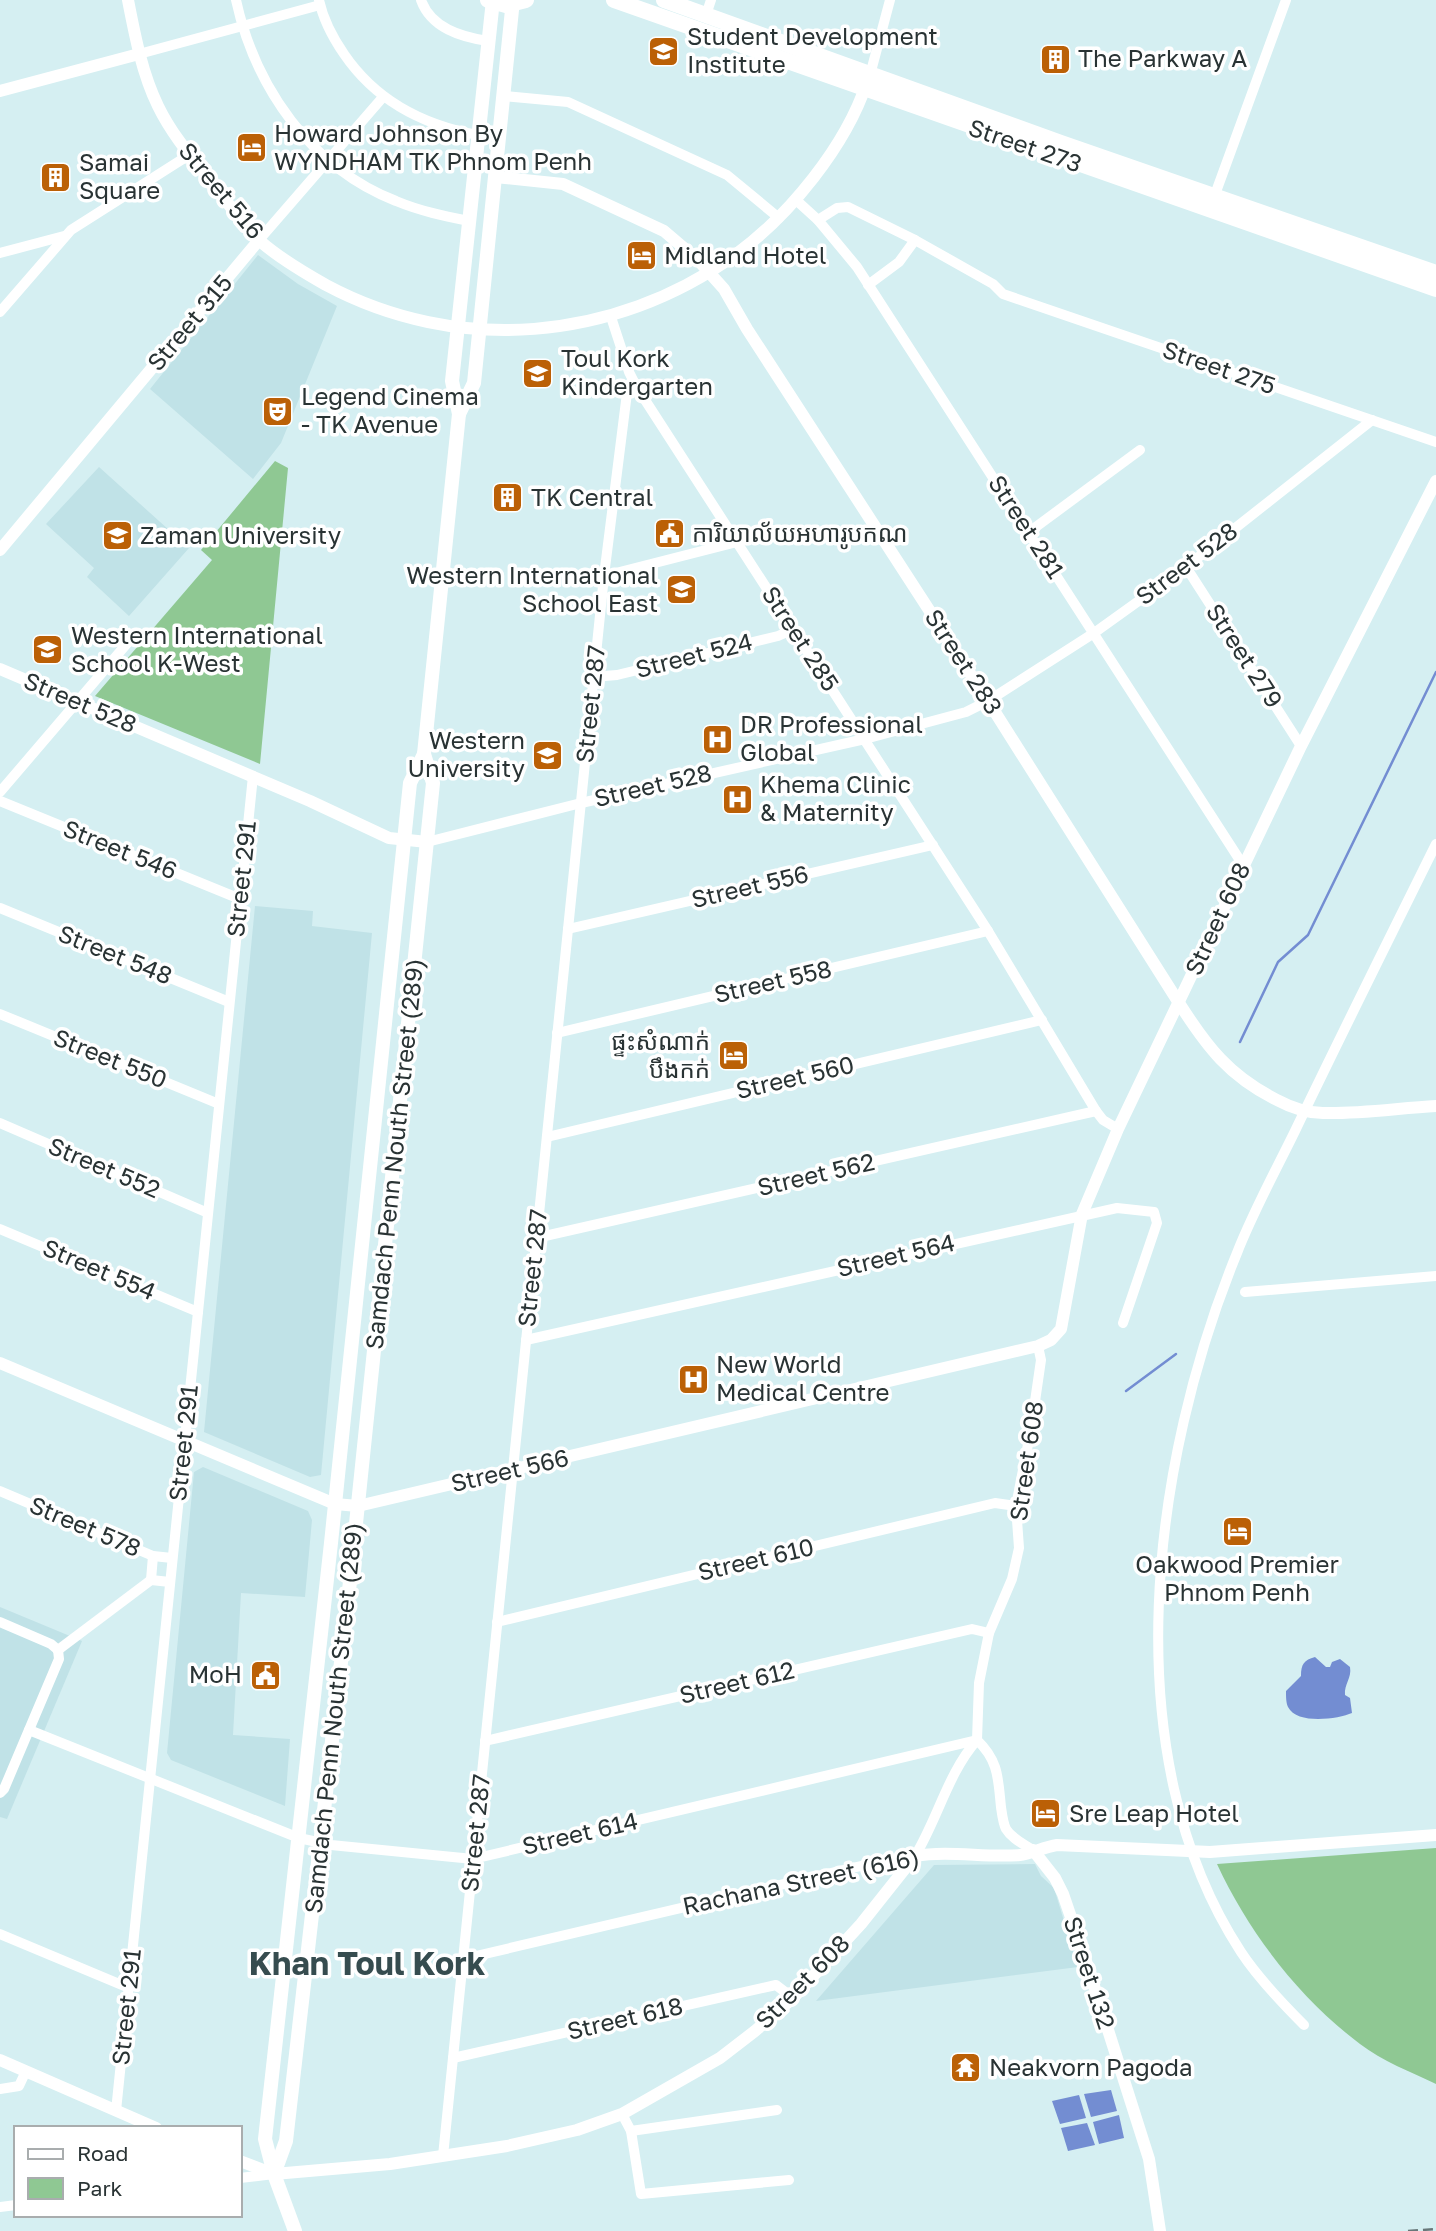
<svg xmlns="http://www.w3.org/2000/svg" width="1436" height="2231" viewBox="0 0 1436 2231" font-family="'Golos Text','Noto Sans Khmer',sans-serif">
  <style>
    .built { fill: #c0e2e7 }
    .green { fill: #8fc893 }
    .water { fill: #738dd2 }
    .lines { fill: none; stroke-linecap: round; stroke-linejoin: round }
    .stream { stroke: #738dd2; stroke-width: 2.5 }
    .minor { stroke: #fff; stroke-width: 10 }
    .tertiary { stroke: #fff; stroke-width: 12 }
    .secondary { stroke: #fff; stroke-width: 14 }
    .primary { stroke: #fff; stroke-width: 16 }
    .rail { stroke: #677779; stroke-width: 2.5; stroke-dasharray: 10 5; stroke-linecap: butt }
    .labels { text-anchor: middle; stroke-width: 7; stroke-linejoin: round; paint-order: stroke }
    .poi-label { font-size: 24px; fill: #293334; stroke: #fff; text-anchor: start }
    .street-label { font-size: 24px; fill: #293334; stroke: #fff }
    .district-label { font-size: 32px; font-weight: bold; fill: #364c4f; stroke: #fff }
  </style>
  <rect width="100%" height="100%" fill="#d5eff2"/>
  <g class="built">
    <polygon points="258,255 298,284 337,306 281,443 253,479 150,389"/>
    <polygon points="99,467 189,548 129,616 87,577 94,568 46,524"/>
    <polygon points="255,906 313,911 312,926 372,933 321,1475 310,1477 204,1432"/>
    <polygon points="203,1467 308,1511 312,1520 305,1597 241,1593 233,1735 290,1739 285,1806 171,1760 167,1753 194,1472"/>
    <polygon points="0,1607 82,1641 7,1819 0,1817"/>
    <polygon points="1035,1864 1041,1876 1054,1888 1078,1967 816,2001 934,1865"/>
  </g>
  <g class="green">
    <polygon points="275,461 288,468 260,764 95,696 212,560 201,550"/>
    <path d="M1436,1848V2084C1411,2072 1382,2061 1360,2044C1299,1998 1249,1933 1217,1864Z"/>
  </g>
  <g class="water">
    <path d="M1315,1657L1326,1667H1330L1332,1662L1340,1659L1350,1667C1352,1678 1344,1684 1345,1695L1350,1698L1352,1713C1338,1719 1297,1725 1288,1707C1286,1703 1286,1696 1286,1691L1301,1676C1301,1664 1304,1660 1315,1657Z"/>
    <polygon points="1111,2090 1117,2111 1091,2117 1084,2094"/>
    <polygon points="1079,2095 1086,2118 1060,2124 1052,2101"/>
    <polygon points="1119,2115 1124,2138 1099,2144 1093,2122"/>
    <polygon points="1087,2123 1095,2145 1068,2151 1061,2128"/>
  </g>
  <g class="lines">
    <g class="stream">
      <polyline points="1240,1042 1278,962 1308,935 1436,672"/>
      <polyline points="1126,1391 1176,1354"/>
    </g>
    <g class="minor">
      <path d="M236,0C255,87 311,168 396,201C420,211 444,216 469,221"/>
      <path d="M319,0C323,19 333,38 344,54C376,101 422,125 478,135"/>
      <path d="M421,0C431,28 461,37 488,41"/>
      <polyline points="706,15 711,0"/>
      <polyline points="139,54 320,5"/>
      <polyline points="870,75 890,0"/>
      <polyline points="504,96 568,102 727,175 779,218"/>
      <polyline points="796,200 818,220 857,267 1243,865"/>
      <polyline points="1213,200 1286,0"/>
      <polyline points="818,220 837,208 848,207 915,240"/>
      <polyline points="259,240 383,97"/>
      <polyline points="0,253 64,236"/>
      <polyline points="868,285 899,262 915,240 993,284 1003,294 1436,442"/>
      <polyline points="0,312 71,230 189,155"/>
      <polyline points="611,317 629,372 636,386 988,931 1096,1111 1103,1120 1118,1129"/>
      <polyline points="1029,532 1140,450"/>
      <polyline points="1186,567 1301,746"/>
      <polyline points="604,576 737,542"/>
      <polyline points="593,677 617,675 778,636 794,629"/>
      <polyline points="0,792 130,640"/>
      <polyline points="0,801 240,899"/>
      <polyline points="427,842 581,803 865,739 966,712 988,701 1094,633 1186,567 1372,420"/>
      <polyline points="0,908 229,1002"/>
      <polyline points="568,929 933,845"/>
      <polyline points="0,1014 219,1104"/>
      <polyline points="557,1033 988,931"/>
      <polyline points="0,1123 208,1213"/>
      <polyline points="547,1137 1042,1020"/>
      <polyline points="0,1229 198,1312"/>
      <polyline points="536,1238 1096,1111"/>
      <polyline points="1245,1292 1436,1276"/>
      <polyline points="526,1340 1117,1208 1154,1212 1157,1223 1123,1323"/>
      <polyline points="0,1491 153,1556 172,1558"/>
      <polyline points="151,1580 153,1556"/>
      <polyline points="0,1622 51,1644 58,1650"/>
      <polyline points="497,1622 995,1503 1016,1506"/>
      <polyline points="58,1650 151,1580 170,1582"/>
      <path d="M29,1730L299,1838L331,1845L473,1859L977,1740C999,1761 998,1779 1001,1807C1002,1814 1003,1823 1006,1829C1012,1839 1024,1844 1033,1850"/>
      <polyline points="485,1741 972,1629 989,1633"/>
      <polyline points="0,1793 4,1789 59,1659 58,1650"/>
      <polyline points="0,1934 129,1988"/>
      <path d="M463,1959L878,1862L915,1856C938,1818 948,1773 977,1740L979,1683L989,1633L1012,1579L1019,1548L1016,1506L1031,1429L1041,1360L1038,1346"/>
      <path d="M1304,2025C1282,2003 1258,1978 1241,1952C1112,1755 1152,1460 1237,1253C1253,1212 1275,1172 1295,1131C1341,1035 1389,939 1436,844"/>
      <polyline points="453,2058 776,1985 793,1998"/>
      <polyline points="0,2089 19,2086 26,2071"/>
      <polyline points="116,2111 253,776"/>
      <polyline points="622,2114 631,2131 641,2194 789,2180"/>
      <polyline points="631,2131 777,2110"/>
      <polyline points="443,2156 604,576 627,393 636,386"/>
      <polyline points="240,2178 274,2174"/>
      <polyline points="0,2207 16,2205"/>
    </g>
    <g class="tertiary">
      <path d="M128,0C135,36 142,73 158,106C172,135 193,159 213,184C228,202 242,225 260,241C279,258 303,272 326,285C457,355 614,342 735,255C789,216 846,146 867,82"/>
      <polyline points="0,91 139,54"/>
      <path d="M495,177L563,184L664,231L698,260L724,289L747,329L988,701L1179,1003C1207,1047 1229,1076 1277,1100C1290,1107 1308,1113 1323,1113C1360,1114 1399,1108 1436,1106"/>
      <polyline points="0,550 259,240"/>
      <polyline points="0,669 310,801 389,838 427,842"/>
      <polyline points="0,1363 335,1504 358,1506 1038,1346 1051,1340 1061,1329 1082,1214 1118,1129 1301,746 1436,481"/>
      <polyline points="1033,1850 1055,1878 1063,1894 1089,1970 1149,2159 1160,2231"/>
      <polyline points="0,2060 156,2128"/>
      <path d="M240,2161L274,2174L390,2164L507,2146L577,2130L622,2114L720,2058L755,2031L793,1998L861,1924L915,1856C950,1850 985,1858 1020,1855C1030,1854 1044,1847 1057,1845L1210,1852L1436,1835"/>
    </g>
    <g class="secondary">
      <polyline points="459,414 474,383 513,0"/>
      <polyline points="274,2174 286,2141 347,1610 433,783 424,754"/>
      <polyline points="295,2231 274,2174 265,2139 331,1543 410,783 424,754 459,414 452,381 493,0"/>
    </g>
    <g class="primary">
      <polyline points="488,0 506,5 526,0"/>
      <polyline points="614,0 1436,289"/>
      <polyline points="664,0 1061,143 1436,273"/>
    </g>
    <polyline class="rail" points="1408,2231 1436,2229"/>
  </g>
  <defs>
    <symbol id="university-square" viewBox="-11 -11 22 22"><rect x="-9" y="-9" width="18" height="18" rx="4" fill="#bb6006" stroke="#fff"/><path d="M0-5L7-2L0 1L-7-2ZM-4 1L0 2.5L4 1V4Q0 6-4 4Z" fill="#fff"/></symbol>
    <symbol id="building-square" viewBox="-11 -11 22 22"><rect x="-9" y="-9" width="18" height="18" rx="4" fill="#bb6006" stroke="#fff"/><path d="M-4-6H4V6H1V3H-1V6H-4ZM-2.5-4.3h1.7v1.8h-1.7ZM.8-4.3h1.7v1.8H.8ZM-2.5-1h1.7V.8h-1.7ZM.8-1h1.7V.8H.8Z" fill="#fff"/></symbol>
    <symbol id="hotel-square" viewBox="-11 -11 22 22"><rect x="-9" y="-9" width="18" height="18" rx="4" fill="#bb6006" stroke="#fff"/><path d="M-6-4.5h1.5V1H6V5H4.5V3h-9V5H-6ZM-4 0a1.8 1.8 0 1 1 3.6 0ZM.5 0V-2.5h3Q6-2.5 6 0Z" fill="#fff"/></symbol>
    <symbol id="school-square" viewBox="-11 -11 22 22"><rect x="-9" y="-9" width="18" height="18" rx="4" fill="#bb6006" stroke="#fff"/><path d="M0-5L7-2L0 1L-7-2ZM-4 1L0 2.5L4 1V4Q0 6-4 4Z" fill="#fff"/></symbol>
    <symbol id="theatre-square" viewBox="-11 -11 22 22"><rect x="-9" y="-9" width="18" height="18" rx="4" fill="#bb6006" stroke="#fff"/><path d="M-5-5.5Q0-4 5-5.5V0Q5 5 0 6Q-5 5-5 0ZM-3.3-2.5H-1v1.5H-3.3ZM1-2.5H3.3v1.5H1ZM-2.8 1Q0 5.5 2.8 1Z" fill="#fff"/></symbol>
    <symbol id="civic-square" viewBox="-11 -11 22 22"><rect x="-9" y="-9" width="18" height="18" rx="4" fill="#bb6006" stroke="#fff"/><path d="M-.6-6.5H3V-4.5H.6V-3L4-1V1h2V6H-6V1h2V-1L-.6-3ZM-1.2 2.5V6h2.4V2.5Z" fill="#fff"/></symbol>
    <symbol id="hospital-square" viewBox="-11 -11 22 22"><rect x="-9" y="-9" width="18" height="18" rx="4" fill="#bb6006" stroke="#fff"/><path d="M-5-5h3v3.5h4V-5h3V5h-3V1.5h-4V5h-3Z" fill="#fff"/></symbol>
    <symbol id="temple-square" viewBox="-11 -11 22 22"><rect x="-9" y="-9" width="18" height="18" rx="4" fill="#bb6006" stroke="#fff"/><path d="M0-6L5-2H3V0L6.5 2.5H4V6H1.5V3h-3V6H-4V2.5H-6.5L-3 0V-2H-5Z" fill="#fff"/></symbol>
  </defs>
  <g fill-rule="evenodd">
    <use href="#university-square" x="646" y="34" width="35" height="35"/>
    <use href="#building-square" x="1038" y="42" width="35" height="35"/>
    <use href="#hotel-square" x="234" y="130" width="35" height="35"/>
    <use href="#building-square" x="38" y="160" width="35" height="35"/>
    <use href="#hotel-square" x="624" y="238" width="35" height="35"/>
    <use href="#school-square" x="520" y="356" width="35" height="35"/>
    <use href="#theatre-square" x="260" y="394" width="35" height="35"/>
    <use href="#building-square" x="490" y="480" width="35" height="35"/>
    <use href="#civic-square" x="652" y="516" width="35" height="35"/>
    <use href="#university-square" x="100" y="518" width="35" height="35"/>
    <use href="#school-square" x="664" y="572" width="35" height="35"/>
    <use href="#school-square" x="30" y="632" width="35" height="35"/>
    <use href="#hospital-square" x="700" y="722" width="35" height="35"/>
    <use href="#school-square" x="530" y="738" width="35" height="35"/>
    <use href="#hospital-square" x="720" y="782" width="35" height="35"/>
    <use href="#hotel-square" x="716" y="1038" width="35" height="35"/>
    <use href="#hospital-square" x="676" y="1362" width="35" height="35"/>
    <use href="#hotel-square" x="1220" y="1514" width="35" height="35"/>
    <use href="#civic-square" x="248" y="1658" width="35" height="35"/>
    <use href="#hotel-square" x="1028" y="1796" width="35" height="35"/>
    <use href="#temple-square" x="948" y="2050" width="35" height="35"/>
  </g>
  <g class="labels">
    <g class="poi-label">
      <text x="687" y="45">Student Development<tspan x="687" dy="28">Institute</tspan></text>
      <text x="1078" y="67">The Parkway A</text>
      <text x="274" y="142">Howard Johnson By<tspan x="274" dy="28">WYNDHAM TK Phnom Penh</tspan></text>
      <text x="79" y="171">Samai<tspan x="79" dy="28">Square</tspan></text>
      <text x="664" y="264">Midland Hotel</text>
      <text x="561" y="367">Toul Kork<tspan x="561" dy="28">Kindergarten</tspan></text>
      <text x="301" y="405">Legend Cinema<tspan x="301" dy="28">- TK Avenue</tspan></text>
      <text x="531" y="506">TK Central</text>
      <text x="692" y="542">ការិយាល័យអហារូបកណ</text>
      <text x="140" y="544">Zaman University</text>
      <text x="658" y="584" text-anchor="end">Western International<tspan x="658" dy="28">School East</tspan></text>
      <text x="71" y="644">Western International<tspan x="71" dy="28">School K-West</tspan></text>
      <text x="740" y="733">DR Professional<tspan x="740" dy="28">Global</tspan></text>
      <text x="525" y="749" text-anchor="end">Western<tspan x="525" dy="28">University</tspan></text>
      <text x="760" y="793">Khema Clinic<tspan x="760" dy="28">&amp; Maternity</tspan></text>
      <text x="710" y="1050" text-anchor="end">ផ្ទះសំណាក់<tspan x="710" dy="28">បឹងកក់</tspan></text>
      <text x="716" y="1373">New World<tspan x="716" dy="28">Medical Centre</tspan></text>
      <text x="1237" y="1573" text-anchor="middle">Oakwood Premier<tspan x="1237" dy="28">Phnom Penh</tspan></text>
      <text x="242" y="1683" text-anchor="end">MoH</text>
      <text x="1069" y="1822">Sre Leap Hotel</text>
      <text x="989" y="2076">Neakvorn Pagoda</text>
    </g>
    <g class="street-label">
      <text transform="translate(1025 146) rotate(19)" y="8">Street 273</text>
      <text transform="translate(221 191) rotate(50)" y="8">Street 516</text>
      <text transform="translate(190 323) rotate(-50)" y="8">Street 315</text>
      <text transform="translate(1219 368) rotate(19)" y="8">Street 275</text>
      <text transform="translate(1026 527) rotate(57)" y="8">Street 281</text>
      <text transform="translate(1187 564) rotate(-37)" y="8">Street 528</text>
      <text transform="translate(800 639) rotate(57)" y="8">Street 285</text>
      <text transform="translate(694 656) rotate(-14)" y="8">Street 524</text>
      <text transform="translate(1244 656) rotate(57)" y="8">Street 279</text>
      <text transform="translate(963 662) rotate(57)" y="8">Street 283</text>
      <text transform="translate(80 703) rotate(23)" y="8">Street 528</text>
      <text transform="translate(591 704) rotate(-84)" y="8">Street 287</text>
      <text transform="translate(653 786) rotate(-13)" y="8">Street 528</text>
      <text transform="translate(120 850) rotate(22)" y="8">Street 546</text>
      <text transform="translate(242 879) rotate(-84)" y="8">Street 291</text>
      <text transform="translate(750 887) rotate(-13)" y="8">Street 556</text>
      <text transform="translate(1218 919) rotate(-65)" y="8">Street 608</text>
      <text transform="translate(115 955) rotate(22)" y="8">Street 548</text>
      <text transform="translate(773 982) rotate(-13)" y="8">Street 558</text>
      <text transform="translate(110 1059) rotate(22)" y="8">Street 550</text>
      <text transform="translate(795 1078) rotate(-13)" y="8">Street 560</text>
      <text transform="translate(395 1154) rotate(-84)" y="8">Samdach Penn Nouth Street (289)</text>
      <text transform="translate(104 1168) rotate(23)" y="8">Street 552</text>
      <text transform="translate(816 1175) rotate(-13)" y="8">Street 562</text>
      <text transform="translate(896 1256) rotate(-13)" y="8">Street 564</text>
      <text transform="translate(533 1268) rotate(-84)" y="8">Street 287</text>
      <text transform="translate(99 1270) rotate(23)" y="8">Street 554</text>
      <text transform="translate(184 1443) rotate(-84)" y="8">Street 291</text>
      <text transform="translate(1027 1461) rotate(-82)" y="8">Street 608</text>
      <text transform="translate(510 1471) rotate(-13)" y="8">Street 566</text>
      <text transform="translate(85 1527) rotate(23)" y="8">Street 578</text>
      <text transform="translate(756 1560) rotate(-13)" y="8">Street 610</text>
      <text transform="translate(737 1683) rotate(-13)" y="8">Street 612</text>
      <text transform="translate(334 1718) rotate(-84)" y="8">Samdach Penn Nouth Street (289)</text>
      <text transform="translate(476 1833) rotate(-84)" y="8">Street 287</text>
      <text transform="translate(580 1834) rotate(-13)" y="8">Street 614</text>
      <text transform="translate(801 1882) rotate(-12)" y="8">Rachana Street (616)</text>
      <text transform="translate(1089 1973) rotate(72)" y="8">Street 132</text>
      <text transform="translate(803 1982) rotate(-45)" y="8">Street 608</text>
      <text transform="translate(127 2007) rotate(-84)" y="8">Street 291</text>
      <text transform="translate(625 2019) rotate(-13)" y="8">Street 618</text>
    </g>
    <g class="district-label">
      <text x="367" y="1975">Khan Toul Kork</text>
    </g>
  </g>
  <rect x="14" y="2126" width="228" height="91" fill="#ffffff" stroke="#a9adae" stroke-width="2"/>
  <rect x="28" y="2149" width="35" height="10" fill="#ffffff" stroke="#a9adae" stroke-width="2"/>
  <text x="77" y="2161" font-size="21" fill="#293334">Road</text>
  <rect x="28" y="2178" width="35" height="21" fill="#8fc893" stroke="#a9adae" stroke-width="2"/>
  <text x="77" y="2196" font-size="21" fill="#293334">Park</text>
</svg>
